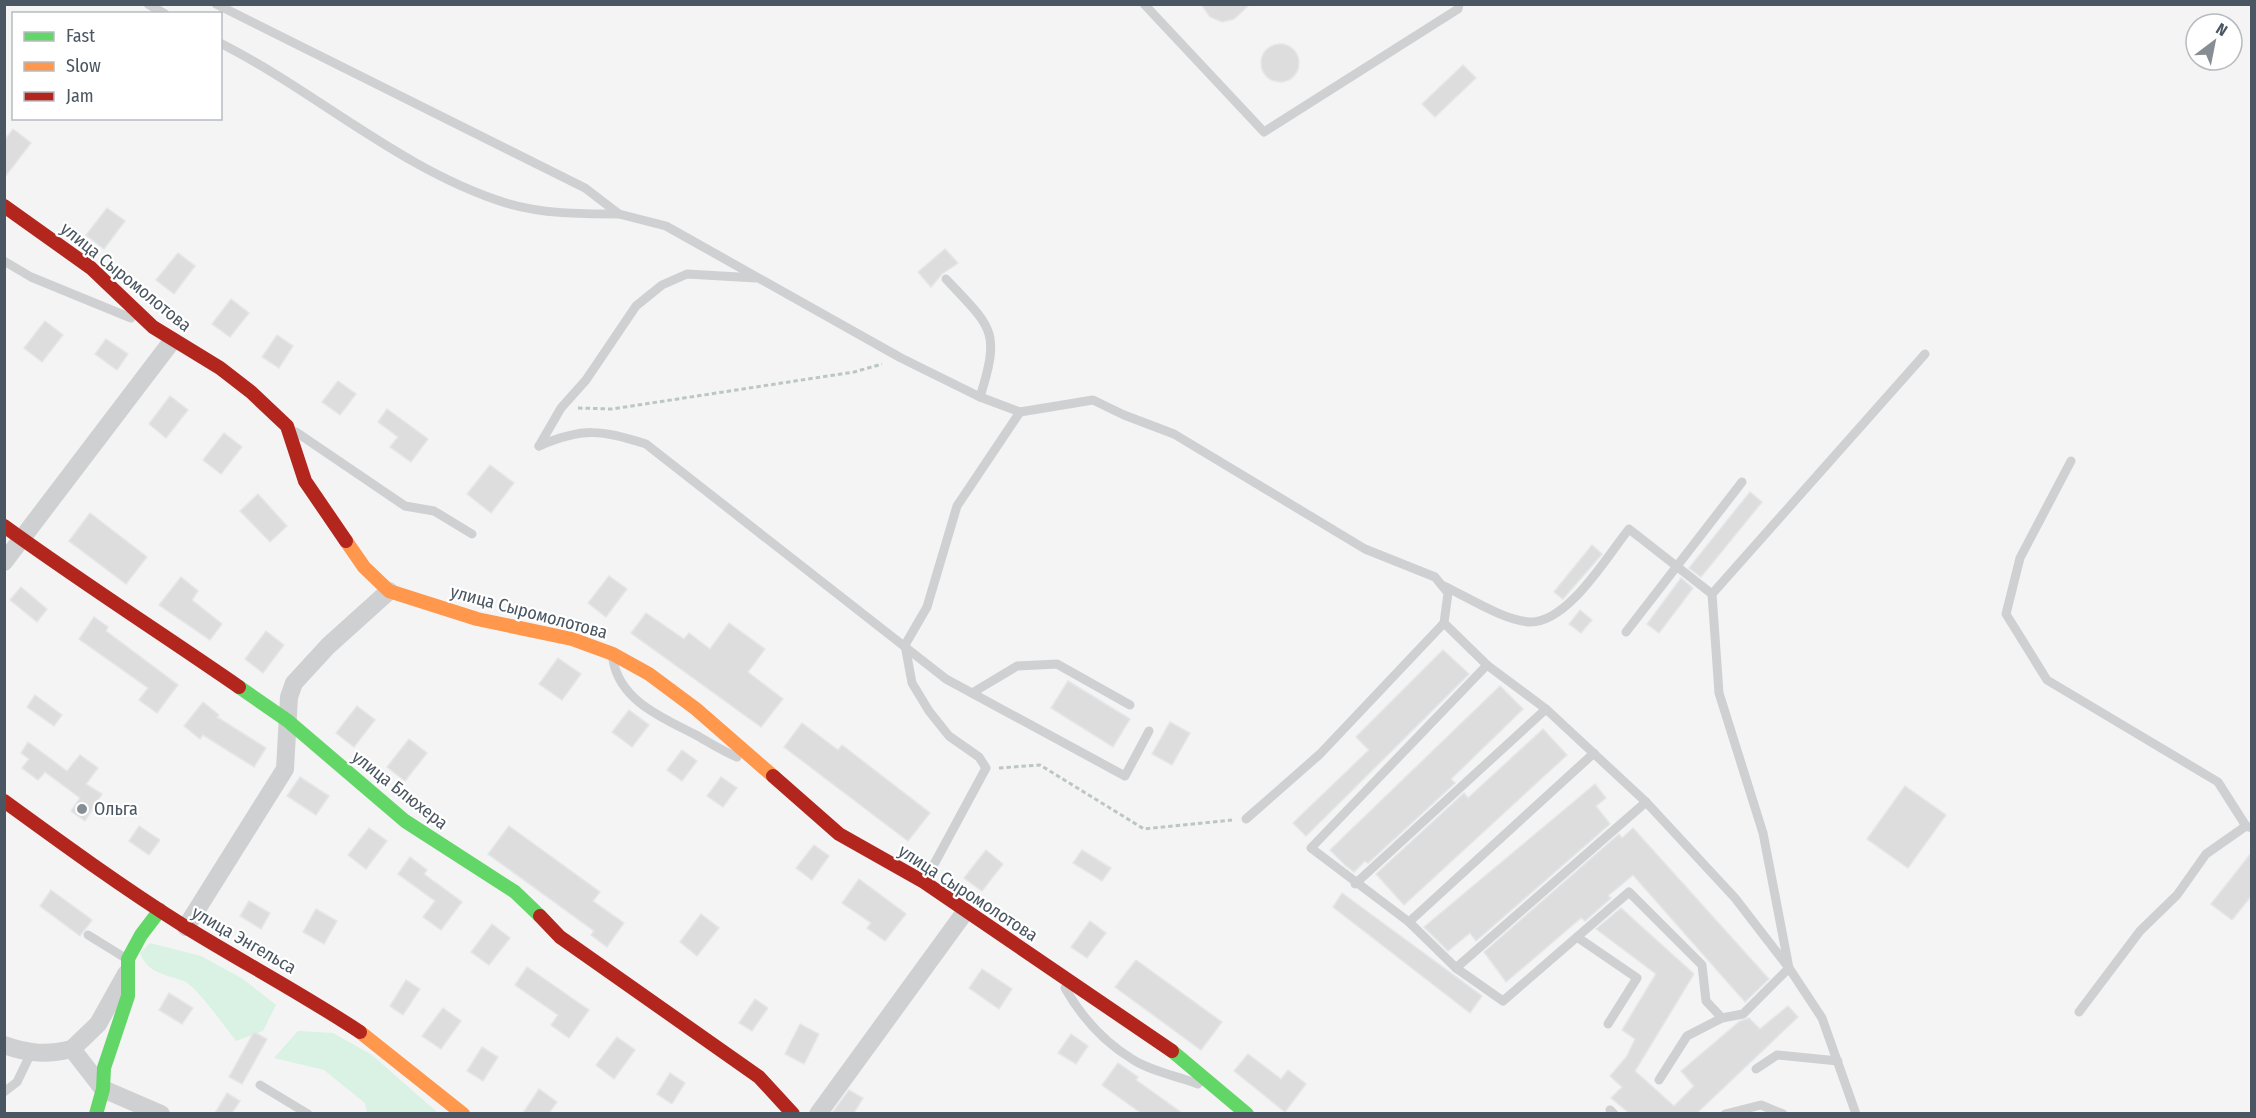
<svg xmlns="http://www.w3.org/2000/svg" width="2256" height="1118" viewBox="0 0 2256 1118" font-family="'Fira Sans Condensed',sans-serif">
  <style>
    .green { fill: #d9f2e3 }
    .building { fill: #ddddde; stroke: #e5e6e7; stroke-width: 1.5 }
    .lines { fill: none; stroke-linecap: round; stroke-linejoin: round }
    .path { stroke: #bcc7c4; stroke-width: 3; stroke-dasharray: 4.5 3; stroke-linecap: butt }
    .lane { stroke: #ced0d2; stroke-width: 9 }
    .street { stroke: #ced0d2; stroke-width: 18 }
    .fast { stroke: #63d668; stroke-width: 14 }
    .slow { stroke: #ff974d; stroke-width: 14 }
    .jam { stroke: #b3261e; stroke-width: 14 }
    .poi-dot { fill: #868d94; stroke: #fff; stroke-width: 2 }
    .labels { text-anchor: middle; stroke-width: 4.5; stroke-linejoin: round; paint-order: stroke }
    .street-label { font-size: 18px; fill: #4a5661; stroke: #fff }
    .poi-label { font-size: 18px; fill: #4a5661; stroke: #fff; text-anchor: start }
  </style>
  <rect width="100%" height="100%" fill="#f4f4f4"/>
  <g class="green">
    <path d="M150,943L201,956L243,979L276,1005L263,1031L236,1041C226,1028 197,987 184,981C165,974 148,974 140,953Z"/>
    <polygon points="298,1031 333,1033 372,1055 438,1113 367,1113 365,1103 324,1070 274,1058"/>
  </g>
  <g class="building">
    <polygon points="1201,4 1250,4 1234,19 1222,22 1210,17"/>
    <circle cx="1280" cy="63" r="19"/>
    <polygon points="1463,65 1476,78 1435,117 1422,104"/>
    <polygon points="13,129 31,143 4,178 4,141"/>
    <polygon points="107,208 125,221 104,249 86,235"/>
    <polygon points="945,249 958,263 942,274 931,287 918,272"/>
    <polygon points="178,253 195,266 174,294 156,280"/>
    <polygon points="231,299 249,313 230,337 212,324"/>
    <polygon points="45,321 63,335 42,362 24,348"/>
    <polygon points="277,335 293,346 279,368 262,357"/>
    <polygon points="106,339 128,354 117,370 95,354"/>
    <polygon points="338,381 356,394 340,415 322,402"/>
    <polygon points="170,396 188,410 166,438 149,424"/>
    <polygon points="387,409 428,439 411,462 390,447 398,437 378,422"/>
    <polygon points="224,433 242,447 221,474 203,460"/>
    <polygon points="490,465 514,483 491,513 467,494"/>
    <polygon points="1750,492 1762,502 1701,577 1689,568"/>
    <polygon points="258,494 287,526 270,542 240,511"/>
    <polygon points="90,513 147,557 126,584 69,541"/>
    <polygon points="1592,545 1602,554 1563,599 1554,592"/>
    <polygon points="609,576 627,589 606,617 588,603"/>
    <polygon points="181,577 198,591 192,600 222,624 210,640 159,605"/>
    <polygon points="1681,578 1693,588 1659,633 1647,624"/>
    <polygon points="21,587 47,609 37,622 10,600"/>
    <polygon points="1580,610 1592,620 1581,633 1569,624"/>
    <polygon points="646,613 684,639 689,633 710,649 729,623 765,649 748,672 783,699 761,727 631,633"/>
    <polygon points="94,617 108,627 106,631 178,685 157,713 139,700 148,688 79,639"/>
    <polygon points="266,631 284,645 263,673 245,659"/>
    <polygon points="1443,650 1469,674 1306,836 1293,823 1369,750 1356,737"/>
    <polygon points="558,658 581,674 562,700 539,684"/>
    <polygon points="1068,681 1130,719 1113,747 1051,708"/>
    <polygon points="1500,686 1523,709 1451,779 1455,783 1368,863 1365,861 1354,872 1345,865 1330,850"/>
    <polygon points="35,695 62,715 54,726 27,707"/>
    <polygon points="203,702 219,715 217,717 266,748 254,767 203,735 200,739 184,726"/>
    <polygon points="357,706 375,720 354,747 336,733"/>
    <polygon points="629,710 649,725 632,747 612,732"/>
    <polygon points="1170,722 1190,733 1172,765 1152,754"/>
    <polygon points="802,723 838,750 842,745 930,813 908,841 784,747"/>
    <polygon points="1543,729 1567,755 1404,905 1376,874 1464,793 1468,798"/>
    <polygon points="409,739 427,753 405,781 387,767"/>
    <polygon points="28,742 67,771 80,755 98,768 86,784 102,794 85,821 71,811 80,798 45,772 38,780 22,768 29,759 21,753"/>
    <polygon points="682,750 697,761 682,781 667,770"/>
    <polygon points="300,777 329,796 316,815 287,796"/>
    <polygon points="721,777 737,788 723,807 707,796"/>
    <polygon points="1595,784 1606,798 1596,806 1610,824 1476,941 1470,933 1448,951 1424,927"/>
    <polygon points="1905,786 1946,815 1908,868 1867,839"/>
    <polygon points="139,826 160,840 149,855 129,841"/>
    <polygon points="509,826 600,892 593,901 624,923 607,947 591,935 594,931 488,854"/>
    <polygon points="369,828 387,841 366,869 348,855"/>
    <polygon points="1633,828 1769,979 1745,1002 1633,875 1608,896 1611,898 1585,921 1581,918 1506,982 1484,952 1619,834 1622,838"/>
    <polygon points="814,845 829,856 812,880 796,868"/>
    <polygon points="986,850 1003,864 982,891 964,878"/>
    <polygon points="1082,850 1111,868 1102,881 1073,863"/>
    <polygon points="2252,852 2252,895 2232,920 2211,904"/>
    <polygon points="410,857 427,870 424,874 462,902 441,930 423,917 435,901 398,874"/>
    <polygon points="859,879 906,914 885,941 867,928 871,923 842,903"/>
    <polygon points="51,890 92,920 80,936 40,906"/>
    <polygon points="1342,893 1482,996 1470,1013 1333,907"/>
    <polygon points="249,901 270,913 261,929 240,916"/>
    <polygon points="1621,908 1694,974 1635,1071 1674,1106 1694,1086 1681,1071 1740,1021 1749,1018 1760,1029 1788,1006 1798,1017 1697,1113 1629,1113 1611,1098 1622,1087 1610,1076 1627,1056 1635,1039 1622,1030 1656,974 1596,929"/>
    <polygon points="316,909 337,921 324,944 303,932"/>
    <polygon points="701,914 719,928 697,956 680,942"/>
    <polygon points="1090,921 1106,933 1087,958 1071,947"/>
    <polygon points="492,924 510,938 489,965 471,952"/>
    <polygon points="1136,960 1222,1022 1201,1050 1115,987"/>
    <polygon points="527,967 589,1010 569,1038 551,1025 558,1015 515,985"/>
    <polygon points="982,969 1012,989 999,1009 969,988"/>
    <polygon points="406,980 420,989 403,1015 390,1006"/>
    <polygon points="169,993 193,1008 182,1024 159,1010"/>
    <polygon points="755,999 768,1008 752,1031 739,1023"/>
    <polygon points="443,1008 461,1021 441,1049 422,1036"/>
    <polygon points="800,1024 819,1034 804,1064 785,1054"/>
    <polygon points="254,1032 267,1039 242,1084 229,1077"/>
    <polygon points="1071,1034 1088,1046 1076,1064 1058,1053"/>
    <polygon points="617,1037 635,1050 614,1079 596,1065"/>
    <polygon points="482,1047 498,1057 483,1081 467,1071"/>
    <polygon points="1248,1054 1281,1079 1288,1070 1306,1084 1285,1112 1234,1071"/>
    <polygon points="1118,1063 1138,1077 1136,1080 1182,1113 1141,1113 1102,1085"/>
    <polygon points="670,1073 685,1083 672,1104 657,1094"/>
    <polygon points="539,1089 557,1102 549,1113 523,1113"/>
    <polygon points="849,1090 863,1098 854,1113 832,1113"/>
    <polygon points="227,1093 240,1101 232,1113 215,1113"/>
  </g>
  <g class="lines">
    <g class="path">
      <polyline points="578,408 612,409 854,372 882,364"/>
      <polyline points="999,768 1040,765 1144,829 1232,820"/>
    </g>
    <g class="lane">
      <polyline points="148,4 165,14"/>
      <polyline points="216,4 585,188 619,214 666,226 901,358 980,397 1020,412 1093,400 1124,415 1174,434 1365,549 1435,577 1448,593 1444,623 1487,665 1546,709 1646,802 1735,898 1789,968 1743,1014 1722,1018 1706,1001 1702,965 1629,892 1503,1001 1456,968"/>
      <polyline points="1144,4 1264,132 1458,9 1459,4"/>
      <path d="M220,43C317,92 401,170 506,203C542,214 581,214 618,214"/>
      <polyline points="4,261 31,277 131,318"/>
      <path d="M946,279C992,328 1001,330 980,397"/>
      <polyline points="296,432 405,506 434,511 472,534"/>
      <path d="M539,446C584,427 600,430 646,444L946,679L1125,776L1149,731"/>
      <polyline points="539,446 561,408 586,380 636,306 662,285 687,274 756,278"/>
      <polyline points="2071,461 2020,558 2006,614 2047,680 2218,782 2246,826"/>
      <path d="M1444,586C1467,597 1505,621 1530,622C1568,623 1607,556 1629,529L1712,594"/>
      <polyline points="1626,632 1742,482"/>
      <path d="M613,660C620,701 663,718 696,735C710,743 722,751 737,757"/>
      <polyline points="1487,665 1311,848 1409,922 1456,968 1646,802"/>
      <polyline points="972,693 1017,666 1057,664 1130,705"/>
      <polyline points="1246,819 1320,754 1444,623"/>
      <polyline points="925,881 986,768 979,757 949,736 929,711 912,683 905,645 927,607 957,506 1020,412"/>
      <polyline points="1355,884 1546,709"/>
      <polyline points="1409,922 1594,753"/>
      <polyline points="88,935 127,959"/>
      <polyline points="1577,937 1637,978 1608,1024"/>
      <path d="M1065,988C1081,1016 1104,1042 1132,1059C1150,1071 1177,1076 1198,1084"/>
      <polyline points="2079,1012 2140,931 2177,895 2206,854 2246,826 2252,828"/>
      <polyline points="1756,1069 1777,1055 1838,1061"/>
      <polyline points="1659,1080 1687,1036 1722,1018"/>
      <polyline points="260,1085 308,1114"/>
      <polyline points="4,1092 17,1082 31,1053"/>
      <polyline points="1610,1110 1614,1114"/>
      <polyline points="1725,1114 1761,1105 1783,1114"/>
      <polyline points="1856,1114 1822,1018 1789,968 1763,833 1719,693 1712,594 1925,354"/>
    </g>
    <g class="street">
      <polyline points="4,562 172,341"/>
      <polyline points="186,927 285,769 289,697 294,683 328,646 389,591"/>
      <path d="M4,1045C29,1054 47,1055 72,1049L103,1089L161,1114"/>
      <polyline points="72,1049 98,1024 126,974"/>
      <polyline points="818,1114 965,912"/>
    </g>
    <g class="fast">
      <polyline points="239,687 288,721 405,821 515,892 540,916"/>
      <polyline points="1172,1051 1247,1114"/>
      <polyline points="96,1114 103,1089 104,1068 128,996 128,959 141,935 160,910"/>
    </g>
    <g class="slow">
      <polyline points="346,541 364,567 389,591 477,619 572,639 613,654 649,674 696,709 773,776"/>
      <polyline points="360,1032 463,1114"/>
    </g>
    <g class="jam">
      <polyline points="4,206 91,268 153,327 220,368 251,392 287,426 305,481 346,541"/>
      <path d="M4,526C81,582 161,633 239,687"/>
      <polyline points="773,776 839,834 924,882 1172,1051"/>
      <path d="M4,801C63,844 122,887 184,926C242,962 303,994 360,1032"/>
      <polyline points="540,916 560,937 759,1077 793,1114"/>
    </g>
  </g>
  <circle class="poi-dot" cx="82" cy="809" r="6"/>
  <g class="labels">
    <g class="street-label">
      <text transform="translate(126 277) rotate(39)" y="6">улица Сыромолотова</text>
      <text transform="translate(529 612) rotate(15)" y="6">улица Сыромолотова</text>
      <text transform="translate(400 790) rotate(38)" y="6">улица Блюхера</text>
      <text transform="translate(968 893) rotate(33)" y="6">улица Сыромолотова</text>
      <text transform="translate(244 940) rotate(30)" y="6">улица Энгельса</text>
    </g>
    <g class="poi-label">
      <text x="94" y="815">Ольга</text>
    </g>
  </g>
  <rect width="2256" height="1118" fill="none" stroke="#4a5661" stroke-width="12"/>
  <rect x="12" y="12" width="210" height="108" fill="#ffffff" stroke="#b7bbc0" stroke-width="1.5"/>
  <rect x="24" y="32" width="30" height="9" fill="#63d668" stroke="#b7bbc0" stroke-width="1.5"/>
  <text x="66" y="42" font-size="18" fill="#4a5661">Fast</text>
  <rect x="24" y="62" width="30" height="9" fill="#ff974d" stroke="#b7bbc0" stroke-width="1.5"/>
  <text x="66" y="72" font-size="18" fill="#4a5661">Slow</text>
  <rect x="24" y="92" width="30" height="9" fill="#b3261e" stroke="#b7bbc0" stroke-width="1.5"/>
  <text x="66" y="102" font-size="18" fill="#4a5661">Jam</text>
  <g transform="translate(2214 42) rotate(32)"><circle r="28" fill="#ffffff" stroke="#b7bbc0" stroke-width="1.5"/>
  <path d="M0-4.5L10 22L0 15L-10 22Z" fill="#868d94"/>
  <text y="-9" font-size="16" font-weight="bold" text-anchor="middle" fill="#4a5661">N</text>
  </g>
</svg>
